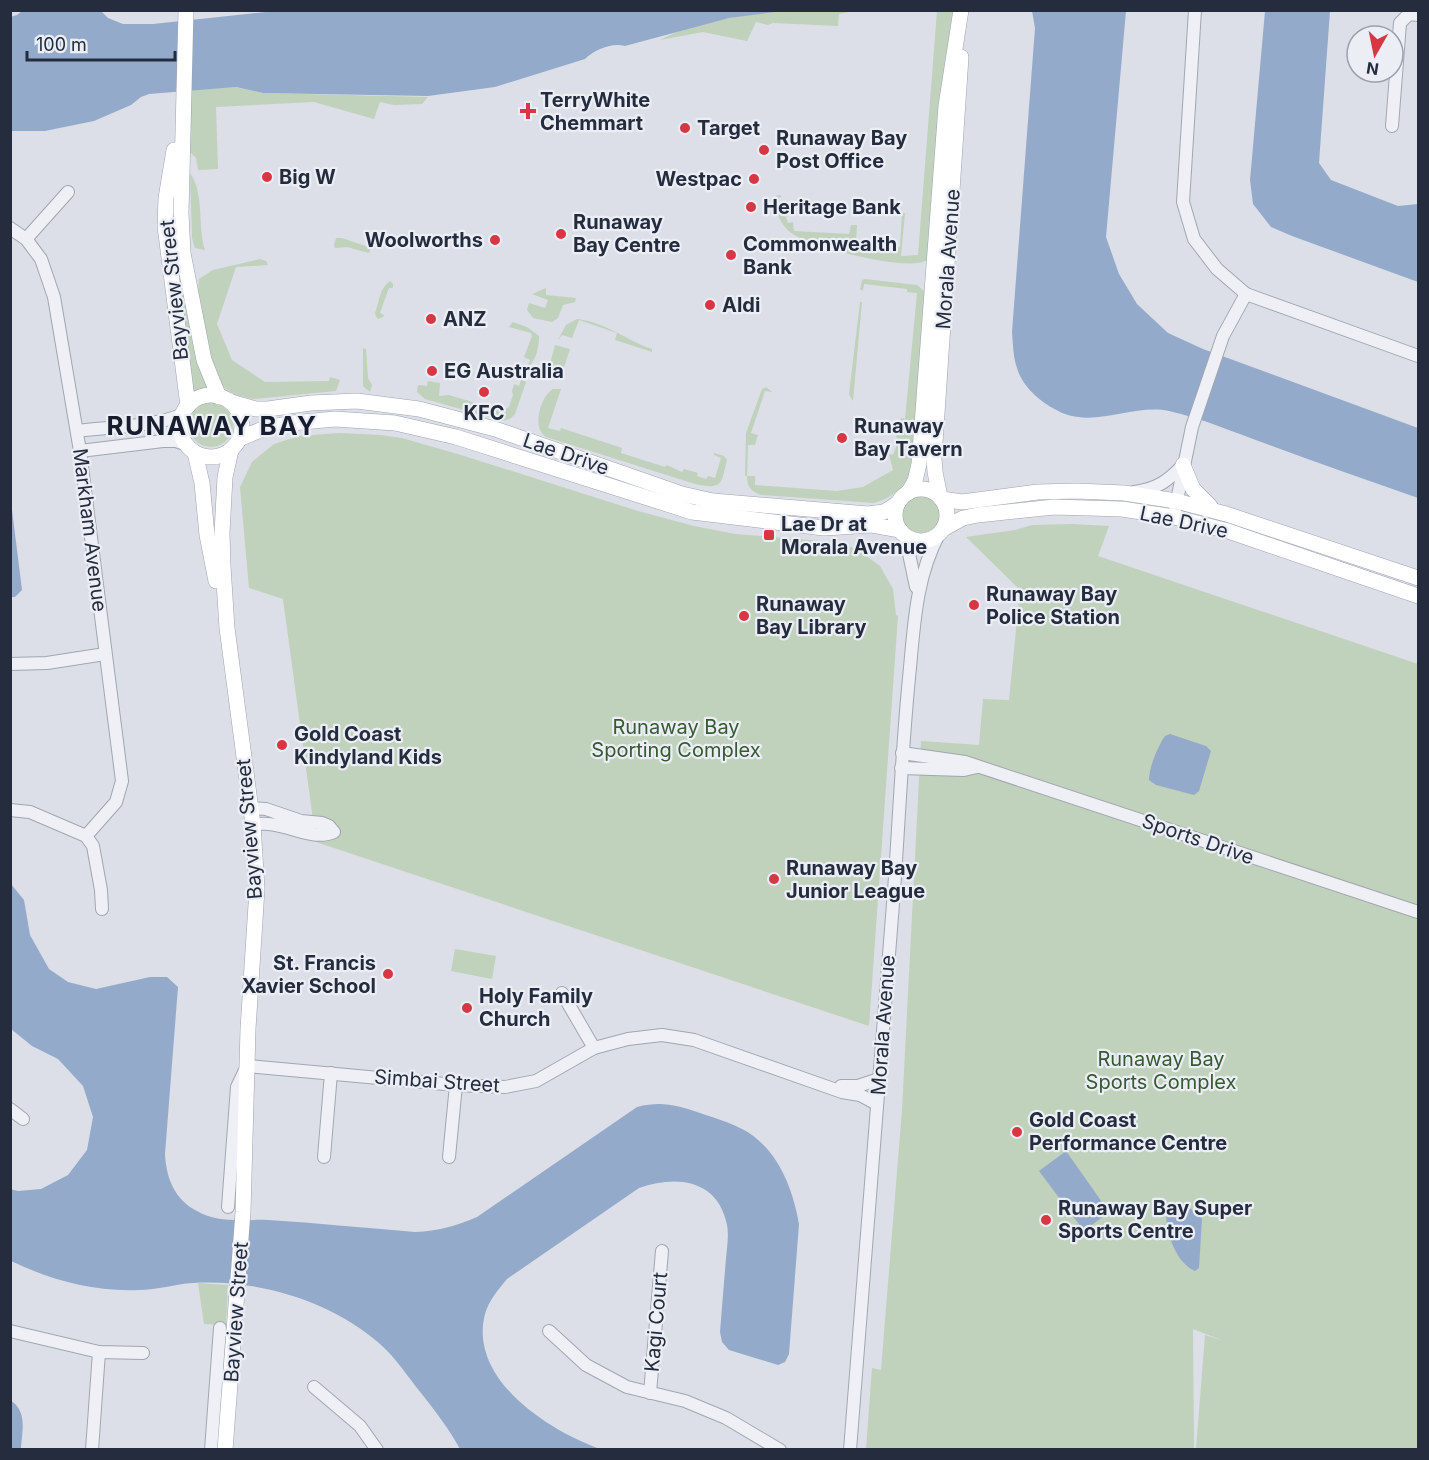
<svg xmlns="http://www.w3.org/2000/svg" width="1429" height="1460" viewBox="0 0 1429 1460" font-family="Inter,sans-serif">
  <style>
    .green { fill: #c0d1bc }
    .water { fill: #94aaca }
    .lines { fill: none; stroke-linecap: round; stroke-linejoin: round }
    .minor-casing { stroke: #a1a6b1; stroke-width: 14 }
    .major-casing { stroke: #9aa2b3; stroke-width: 16 }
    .minor { stroke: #eef0f5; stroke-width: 12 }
    .major { stroke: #fff; stroke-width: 15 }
    .poi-dot { fill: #d63742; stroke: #ebeef5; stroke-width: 2 }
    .labels { text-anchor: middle; stroke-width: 4.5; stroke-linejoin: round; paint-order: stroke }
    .poi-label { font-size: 20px; font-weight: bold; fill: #252c3e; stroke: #ebeef5; text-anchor: start }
    .street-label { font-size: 20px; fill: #252c3e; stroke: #ebeef5 }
    .park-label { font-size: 20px; fill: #365a31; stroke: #ebeef5 }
    .district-label { font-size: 26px; font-weight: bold; letter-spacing: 1.5px; fill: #171d2e; stroke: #ebeef5 }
  </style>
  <rect width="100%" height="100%" fill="#dcdfe7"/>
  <g class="green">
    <path d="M782,11H854L839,14L838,26L773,23L768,25L756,22L747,41L703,32L660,40C696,20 741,16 782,11Z"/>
    <path d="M937,11H954L927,260C909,273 807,246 790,232C780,224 772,206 777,195L782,196L776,200L781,212H784L788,223L793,222L794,231L849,234L851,225H857L856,243L900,247L902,213H905L901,256L918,255Z"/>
    <polygon points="235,87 263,93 428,97 422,104 394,105 380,102 374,119 314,102 216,107 218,169 198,170 196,158 190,152 190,90"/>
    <polygon points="182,119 178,262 196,351 209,387 192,391 169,219"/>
    <path d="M190,173C205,194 197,226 205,250L195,248L192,238Z"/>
    <polygon points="336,238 342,238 371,248 369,253 347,247 335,248 334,245"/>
    <polygon points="260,259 266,261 268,265 236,267 217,324 232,360 265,382 329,381 330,377 340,380 336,391 253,399 236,395 223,387 209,363 198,292 199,279 213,270"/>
    <polygon points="865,279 917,285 925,292 915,429 904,426 901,421 901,418 905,419 917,293 907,292 907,289 864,284 863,291 860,289 862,280"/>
    <path d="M390,281L393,284V288H389L380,313L384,315L383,317L378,319L376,317L375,313C379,302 380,287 390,281Z"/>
    <polygon points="546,288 546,295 576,298 575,302 563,305 558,318 552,322 533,318 527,310 529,303 545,308 548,300 532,294"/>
    <polygon points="860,302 862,302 853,401 849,394"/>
    <path d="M577,319C605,322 626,340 652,349V352L615,340L617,333L579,320L572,338L562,335L558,340L566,325Z"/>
    <path d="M513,322L527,327L539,336C539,347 536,361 528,367L522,365H528L530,360L524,357L532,336L531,333L509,327Z"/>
    <polygon points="555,345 570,349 561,376 550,379 547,375"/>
    <polygon points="363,348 366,349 368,378 372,385 370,392 363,386"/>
    <polygon points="521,379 526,382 515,414 511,418 503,421 425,399 417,392 418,385 427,386 428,381 440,383 439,396 449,395 502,411 509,407 513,395 512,391 514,384 519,386"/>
    <path d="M766,387L772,392L765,391L751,433L758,435L755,445H748L747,476H755V485L837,491L863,487L893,470L889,454L893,455L898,442L892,423L904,427L913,434C918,467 908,493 874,503L761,495C751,491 747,487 747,476H745L746,433L762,389Z"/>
    <path d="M553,389H561L548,428L560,431L561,428L622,448L621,453L665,467L667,465L682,472L684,469L698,473L697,476L706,479L708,476L715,478L721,458L714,455V453L724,456L727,460C721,484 723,490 695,484L546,437C531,427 541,396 553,389Z"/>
    <circle cx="211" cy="425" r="22"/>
    <polygon points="340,433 380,435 402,438 461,455 638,511 694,526 735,534 834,542 857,549 880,566 893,589 896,615 898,616 869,1026 316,842 283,599 249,588 240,487 252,462 274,444 299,436"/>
    <circle cx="921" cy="514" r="19"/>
    <polygon points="1072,524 1109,526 1098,556 1418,664 1418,1449 1196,1449 1205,1335 1224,1341 1193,1329 1194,1449 866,1450 872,1368 881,1370 902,1110 921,741 979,745 983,699 1009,700 1020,590 966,537 1015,530 1032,525"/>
    <polygon points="455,949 496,956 492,979 451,971"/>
    <polygon points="198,1283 228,1285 226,1325 204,1324"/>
  </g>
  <g class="water">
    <path d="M285,10L782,11L729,18L625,46C612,42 594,50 585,59L495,87L428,96L263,93L236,87L149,94L141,97L131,105L94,121L45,131H11L10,17L17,15L22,11H101L108,18L123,24H153Z"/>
    <path d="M1032,11H1126L1106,237L1119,274L1137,304L1168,333L1203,349L1418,428V498C1367,480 1315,462 1264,443C1233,432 1201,418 1169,411C1135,404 1099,426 1065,414C1045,406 1023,389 1017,368C1013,357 1013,343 1012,332L1035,28Z"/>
    <polygon points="1265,11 1330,11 1319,163 1331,180 1398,206 1418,204 1418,282 1292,236 1271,227 1253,204 1250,180"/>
    <polygon points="11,502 22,590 15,597 10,597"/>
    <path d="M1170,734L1206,746L1211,751L1199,791L1194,795L1156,785L1149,780C1149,767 1158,746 1165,736Z"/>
    <path d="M11,884L24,900L30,935L49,969L68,982L96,989L150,977H167L178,987L165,1154C166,1178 175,1200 197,1211C219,1224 244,1219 268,1220C317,1223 366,1228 415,1232C438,1231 456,1226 477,1217L637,1107C662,1101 676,1105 700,1113C715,1118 731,1123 744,1130C778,1149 793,1189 799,1224L789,1354L785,1362L778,1365L729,1350L722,1342L720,1332C722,1307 724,1283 726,1258C727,1248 729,1235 727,1225C718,1179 676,1175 639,1188L507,1279C498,1290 489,1300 485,1314C468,1379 549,1431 600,1449H460C449,1429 436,1412 421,1393C408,1377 396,1358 380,1344C331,1301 258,1279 193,1283C175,1284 157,1290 139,1290C93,1292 51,1280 11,1261L10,1189L18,1191L41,1189L68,1175L87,1150L93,1117L83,1086L58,1059L32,1046L11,1029Z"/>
    <polygon points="1066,1151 1109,1212 1084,1231 1039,1171"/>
    <path d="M1181,1204L1197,1212L1202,1219L1199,1268L1195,1271C1175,1263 1163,1227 1167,1207L1170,1205Z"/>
    <path d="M10,1400C28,1411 22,1432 21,1449H11Z"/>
  </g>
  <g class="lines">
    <defs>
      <g id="minor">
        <polyline points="1195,10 1183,202 1194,239 1217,269 1246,294 1418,356"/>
        <polyline points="1392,126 1400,23 1409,14 1418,15"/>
        <polyline points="10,228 26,239 41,259 54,297 80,451 122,781 116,802 86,836"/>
        <polyline points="26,239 68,192"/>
        <path d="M77,431C108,427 155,427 183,414"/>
        <polyline points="80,451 163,441 176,441 185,444"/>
        <path d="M1134,492C1157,489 1168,481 1183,465"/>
        <polyline points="1175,510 1192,427 1223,336 1246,294"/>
        <polyline points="905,535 916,587"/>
        <polyline points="10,664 47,663 105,654"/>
        <polyline points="902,753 965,762 1418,912"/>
        <polyline points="901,768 964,770 977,767"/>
        <path d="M251,808L266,809L301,821L322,823L329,826L334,832C310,843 281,818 253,825"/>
        <polyline points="10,810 30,812 86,836 93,846 101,890 102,909"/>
        <polyline points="562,993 594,1048"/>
        <polyline points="841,1086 858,1086 879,1079"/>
        <polyline points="10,1109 23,1119"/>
        <polyline points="324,1157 331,1073"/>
        <polyline points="449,1157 456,1085"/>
        <polyline points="228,1207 237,1087 247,1066 456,1085 505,1087 536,1081 594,1048 628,1039 662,1035 694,1040 842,1092 860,1095 877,1104"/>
        <polyline points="10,1331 99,1352 143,1353"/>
        <polyline points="549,1331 586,1365 627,1387 685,1401 726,1418 780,1450"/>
        <polyline points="314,1387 360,1426 377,1450"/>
        <polyline points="650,1393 662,1251"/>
        <polyline points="92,1450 99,1352"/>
        <polyline points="211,1450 220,1328"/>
        <path d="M850,1450C865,1263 881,1077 894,891C899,820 902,749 909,678C914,628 915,579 939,534"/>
      </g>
      <g id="major">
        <polyline points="186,10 181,213 183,253 204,360 219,397"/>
        <polyline points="174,150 166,198 165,226 188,406"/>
        <circle cx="211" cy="426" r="31"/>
        <polyline points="231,402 256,409 268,409 311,403 357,401 419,409 495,429 682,494 713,501 868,514 884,512 898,503"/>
        <polyline points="239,439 265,428 292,423 335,419 395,423 456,437 692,512 824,528 872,525 900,530"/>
        <polyline points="195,453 202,483 207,535 216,581"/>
        <polyline points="1183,465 1193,489 1210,506"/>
        <circle cx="921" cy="515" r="26"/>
        <polyline points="908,493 915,481 919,464 946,106 961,10"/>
        <polyline points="940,497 935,472 934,458 961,57"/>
        <polyline points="942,499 962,502 1038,492 1076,491 1124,493 1176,501 1226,514 1418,578"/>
        <polyline points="943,529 963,518 978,515 1054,507 1122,509 1174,517 1228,531 1418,596"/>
        <polyline points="225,1450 243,1212 248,1029 257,889 253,825 227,628 223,566 222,533 225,477 231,450"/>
      </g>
    </defs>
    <use href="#minor" class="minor-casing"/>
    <use href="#major" class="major-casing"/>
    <use href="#minor" class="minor"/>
    <use href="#major" class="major"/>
  </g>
  <g class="poi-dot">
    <path d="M525 102h6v6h6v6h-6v6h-6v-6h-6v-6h6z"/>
    <circle cx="685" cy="128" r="6"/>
    <circle cx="764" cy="150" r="6"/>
    <circle cx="267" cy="177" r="6"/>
    <circle cx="754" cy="179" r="6"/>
    <circle cx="751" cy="207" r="6"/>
    <circle cx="561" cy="234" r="6"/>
    <circle cx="495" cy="240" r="6"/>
    <circle cx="731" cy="255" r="6"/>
    <circle cx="710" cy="305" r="6"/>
    <circle cx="431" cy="319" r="6"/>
    <circle cx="432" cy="371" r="6"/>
    <circle cx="484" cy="392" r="6"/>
    <circle cx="842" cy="438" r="6"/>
    <rect x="763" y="529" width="12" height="12" rx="3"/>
    <circle cx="974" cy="605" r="6"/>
    <circle cx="744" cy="616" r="6"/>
    <circle cx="282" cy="745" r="6"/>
    <circle cx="774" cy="879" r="6"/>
    <circle cx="388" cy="974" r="6"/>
    <circle cx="467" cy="1008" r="6"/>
    <circle cx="1017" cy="1132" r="6"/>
    <circle cx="1046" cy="1220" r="6"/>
  </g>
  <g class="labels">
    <g class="poi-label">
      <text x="540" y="107">TerryWhite<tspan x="540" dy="23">Chemmart</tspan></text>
      <text x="697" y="135">Target</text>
      <text x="776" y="145">Runaway Bay<tspan x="776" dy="23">Post Office</tspan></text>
      <text x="279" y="184">Big W</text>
      <text x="742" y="186" text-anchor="end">Westpac</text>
      <text x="763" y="214">Heritage Bank</text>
      <text x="573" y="229">Runaway<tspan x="573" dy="23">Bay Centre</tspan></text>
      <text x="483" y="247" text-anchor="end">Woolworths</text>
      <text x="743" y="251">Commonwealth<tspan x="743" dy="23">Bank</tspan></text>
      <text x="722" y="312">Aldi</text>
      <text x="443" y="326">ANZ</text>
      <text x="444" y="378">EG Australia</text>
      <text x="484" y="420" text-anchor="middle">KFC</text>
      <text x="854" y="433">Runaway<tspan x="854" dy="23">Bay Tavern</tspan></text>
      <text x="781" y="531">Lae Dr at<tspan x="781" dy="23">Morala Avenue</tspan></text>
      <text x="986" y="601">Runaway Bay<tspan x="986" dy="23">Police Station</tspan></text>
      <text x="756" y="611">Runaway<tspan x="756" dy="23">Bay Library</tspan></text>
      <text x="294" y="741">Gold Coast<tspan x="294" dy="23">Kindyland Kids</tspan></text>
      <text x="786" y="875">Runaway Bay<tspan x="786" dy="23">Junior League</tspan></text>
      <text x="376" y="970" text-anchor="end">St. Francis<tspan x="376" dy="23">Xavier School</tspan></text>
      <text x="479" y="1003">Holy Family<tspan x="479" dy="23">Church</tspan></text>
      <text x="1029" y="1127">Gold Coast<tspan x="1029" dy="23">Performance Centre</tspan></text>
      <text x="1058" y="1215">Runaway Bay Super<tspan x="1058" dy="23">Sports Centre</tspan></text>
    </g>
    <g class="street-label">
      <text transform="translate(948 259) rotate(-86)" y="7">Morala Avenue</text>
      <text transform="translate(174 290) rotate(-96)" y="7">Bayview Street</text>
      <text transform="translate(566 454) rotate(19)" y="7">Lae Drive</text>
      <text transform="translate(1184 522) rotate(12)" y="7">Lae Drive</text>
      <text transform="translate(90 530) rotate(83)" y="7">Markham Avenue</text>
      <text transform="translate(249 829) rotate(-95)" y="7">Bayview Street</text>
      <text transform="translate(1198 839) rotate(19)" y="7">Sports Drive</text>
      <text transform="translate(883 1025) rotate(-86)" y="7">Morala Avenue</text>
      <text transform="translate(437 1081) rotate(4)" y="7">Simbai Street</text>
      <text transform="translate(236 1312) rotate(-86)" y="7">Bayview Street</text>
      <text transform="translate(656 1322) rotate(-85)" y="7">Kagi Court</text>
    </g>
    <g class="park-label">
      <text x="676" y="734">Runaway Bay<tspan x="676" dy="23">Sporting Complex</tspan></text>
      <text x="1161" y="1066">Runaway Bay<tspan x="1161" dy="23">Sports Complex</tspan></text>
    </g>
    <g class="district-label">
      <text x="212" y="435">RUNAWAY BAY</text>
    </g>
  </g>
  <rect width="1429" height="1460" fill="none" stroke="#252c3e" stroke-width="24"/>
  <g transform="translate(1375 54) rotate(189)"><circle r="28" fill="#ebeef5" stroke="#9ca0ac" stroke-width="1.5"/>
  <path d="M0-4.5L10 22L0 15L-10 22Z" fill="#d63742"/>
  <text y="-9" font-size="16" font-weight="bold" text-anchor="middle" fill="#252c3e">N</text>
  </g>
  <path d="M27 51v9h148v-9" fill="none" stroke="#252c3e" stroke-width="3"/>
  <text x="36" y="51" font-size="18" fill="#252c3e" stroke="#ebeef5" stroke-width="4.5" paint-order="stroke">100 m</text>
</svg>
